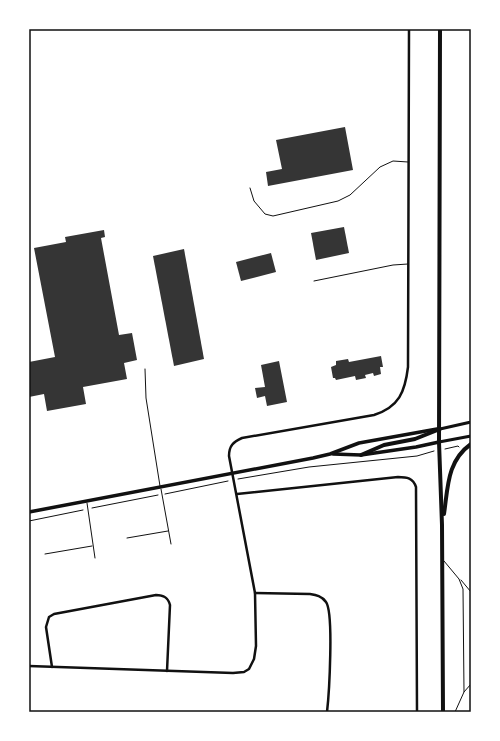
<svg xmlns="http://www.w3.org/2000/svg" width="500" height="741" viewBox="0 0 500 741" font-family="'Roboto Condensed',sans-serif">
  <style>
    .building { fill: #353535 }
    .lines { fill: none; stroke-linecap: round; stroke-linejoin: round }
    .path { stroke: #111; stroke-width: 1 }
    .service { stroke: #111; stroke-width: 1 }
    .minor { stroke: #111; stroke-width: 2.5 }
    .tertiary { stroke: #111; stroke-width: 3 }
    .secondary { stroke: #111; stroke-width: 3.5 }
    .trunk { stroke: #111; stroke-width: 4 }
    .neatline { fill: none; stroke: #111; stroke-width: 1.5 }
  </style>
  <rect width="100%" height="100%" fill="#fff"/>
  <g class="building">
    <polygon points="345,127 353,170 268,186 266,172 282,169 276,140"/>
    <polygon points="344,227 349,253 316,260 311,233"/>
    <polygon points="104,230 105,237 101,238 119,335 132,333 137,360 124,363 127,379 83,387 86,404 47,411 44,394 29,397 29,362 55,357 34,248 66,242 65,237"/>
    <polygon points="184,249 204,359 174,366 153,256"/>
    <polygon points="271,253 276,272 241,281 236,262"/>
    <polygon points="381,356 383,367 380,367 381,374 374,376 373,373 365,375 366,378 356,380 355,376 336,380 335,378 333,378 331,367 336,365 336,361 348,359 349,362"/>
    <polygon points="279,361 287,402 267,406 265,396 257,398 255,388 265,387 261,365"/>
  </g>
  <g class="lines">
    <g class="path">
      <polyline points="445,449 458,446 459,447"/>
      <polyline points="238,479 309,467 417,456 434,451"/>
      <polyline points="165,494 228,481"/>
      <polyline points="92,508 158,495"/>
      <polyline points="29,521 83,510"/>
    </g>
    <g class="service">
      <polyline points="250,188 254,201 265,214 273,216 338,201 350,195 380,167 393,161 408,162"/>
      <polyline points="314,281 393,265 408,264"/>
      <polyline points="145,369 146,398 160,486"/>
      <polyline points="161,489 171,544"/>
      <polyline points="87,503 95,558"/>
      <polyline points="127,538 168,531"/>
      <polyline points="45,554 92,546"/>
      <polyline points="444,561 459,579 463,589 464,692 455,712"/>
      <polyline points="461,580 471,592"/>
      <polyline points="464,692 471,684"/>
    </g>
    <g class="minor">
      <path d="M237,494L398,477C407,477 413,478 416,487L417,712"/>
      <path d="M255,593L310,594C316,595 322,596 326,602C334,613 329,695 327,712"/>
      <path d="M29,666L233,673L244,672L249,669L254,659L256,646L255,593L229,456C229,446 233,442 242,438L374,415C399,407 405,392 408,367L409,29"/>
      <path d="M52,667L46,627L49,617L54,614L156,595C163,595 168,597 170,605L167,671"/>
    </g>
    <g class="tertiary">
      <polyline points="440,429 471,422"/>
      <polyline points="439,442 471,436"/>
    </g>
    <g class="secondary">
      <polyline points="333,454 361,455 416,447 439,442"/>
      <polyline points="29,512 313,458 330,454 359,443 437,429"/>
    </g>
    <g class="trunk">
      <polyline points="440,29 439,442 442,525 443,712"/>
      <polyline points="361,455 384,445 415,439 440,429"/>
      <path d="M444,514C448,487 447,461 471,444"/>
    </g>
  </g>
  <rect width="500" height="741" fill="none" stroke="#ffffff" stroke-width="60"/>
  <rect x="30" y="30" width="440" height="681" class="neatline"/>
</svg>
